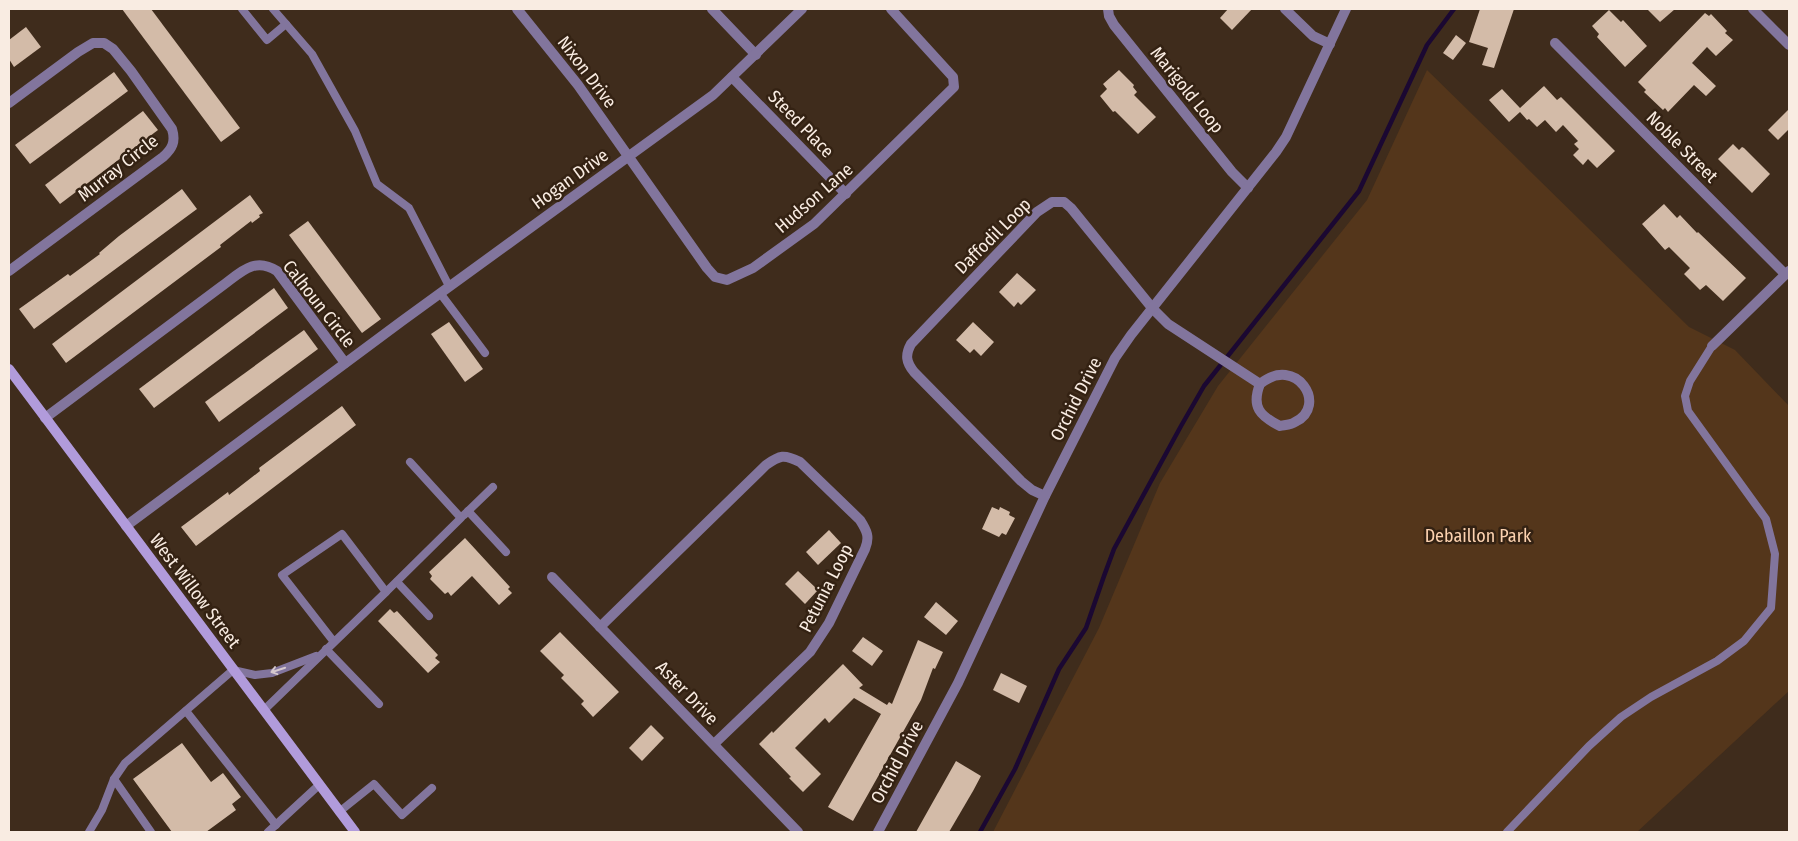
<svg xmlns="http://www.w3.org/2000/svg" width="1798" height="841" viewBox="0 0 1798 841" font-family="'Fira Sans Condensed',sans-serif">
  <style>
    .green { fill: #54361b }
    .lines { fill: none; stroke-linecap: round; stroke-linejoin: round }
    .stream { stroke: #1b0832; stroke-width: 4.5 }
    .building { fill: #d3bba8 }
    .service { stroke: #82759d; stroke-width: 8 }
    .minor { stroke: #82759d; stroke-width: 10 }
    .secondary { stroke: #b19bdb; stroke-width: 10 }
    .oneway { stroke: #d5c8cd }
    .labels { text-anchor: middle; stroke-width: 5; stroke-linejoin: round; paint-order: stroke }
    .street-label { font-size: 18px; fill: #f9ece2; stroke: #342213 }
    .park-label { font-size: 18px; fill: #fcd2b0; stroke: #342213 }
  </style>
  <rect width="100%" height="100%" fill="#3f2c1c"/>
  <polygon class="green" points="1427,70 1689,327 1735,350 1789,406 1789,691 1637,832 993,832 1099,628 1160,483 1218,386 1367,200"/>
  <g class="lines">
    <polyline class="stream" points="980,832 1015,769 1059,669 1086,628 1104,576 1114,549 1181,426 1204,386 1359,191 1427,45 1454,9"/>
  </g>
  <g class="building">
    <polygon points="122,9 151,9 240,128 221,142"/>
    <polygon points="1228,9 1252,9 1232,30 1220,18"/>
    <polygon points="1480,9 1514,9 1494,68 1482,65 1488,48 1469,42"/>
    <polygon points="1647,9 1675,9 1660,22"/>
    <polygon points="1609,10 1621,22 1623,20 1647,46 1625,67 1597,37 1599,34 1592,26"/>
    <polygon points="1705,13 1709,16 1711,14 1727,31 1725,33 1733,40 1716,56 1707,47 1692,63 1716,86 1706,96 1694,85 1668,112 1665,108 1663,110 1644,92 1646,90 1638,82"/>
    <polygon points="26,27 41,47 14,67 9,59 9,40"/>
    <polygon points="1456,35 1466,43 1453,60 1443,53"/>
    <polygon points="1119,70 1134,85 1133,87 1137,92 1134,95 1156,117 1138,134 1115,111 1113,112 1100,96 1107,89 1103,84"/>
    <polygon points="114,72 128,91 30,164 15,145"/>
    <polygon points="1544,86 1557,100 1561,97 1615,151 1597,168 1588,159 1583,165 1573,155 1579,149 1574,144 1578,141 1563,125 1556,132 1545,120 1537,127 1529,119 1527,120 1520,112 1509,122 1489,100 1502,89 1520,108"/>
    <polygon points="1789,109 1789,129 1778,140 1768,130"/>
    <polygon points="143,111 158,130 60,204 45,185"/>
    <polygon points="1733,144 1739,150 1742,147 1744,148 1770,174 1752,193 1718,159"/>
    <polygon points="182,189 197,209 34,329 19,309 68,274 70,276 100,254 99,253 119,236"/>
    <polygon points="250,195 263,213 259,215 260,217 252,223 251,221 220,245 221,247 66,363 52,344"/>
    <polygon points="1664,204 1677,218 1680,215 1697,233 1698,232 1746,278 1723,301 1706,285 1700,290 1684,274 1690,268 1669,247 1665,250 1642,224"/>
    <polygon points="308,221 381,319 362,333 289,235"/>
    <polygon points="1017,273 1036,290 1021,305 1018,302 1014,307 999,292"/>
    <polygon points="274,288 288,308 154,408 139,389"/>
    <polygon points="449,322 483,369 465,382 431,334"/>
    <polygon points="973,322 994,342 981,356 974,349 970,353 956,340"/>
    <polygon points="304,330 318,349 219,422 205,402"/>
    <polygon points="342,406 356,425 196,546 181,527 228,492 229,495 260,471 259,468"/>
    <polygon points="992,507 999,510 1000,507 1010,512 1009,515 1015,518 1006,535 1002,533 999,537 982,529"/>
    <polygon points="829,530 841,543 818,565 806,552"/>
    <polygon points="465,538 510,587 508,589 512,593 499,605 472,576 451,596 448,592 445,594 430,579 432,576 429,572"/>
    <polygon points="798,571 818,590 805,604 785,584"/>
    <polygon points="936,602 958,621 946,635 924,617"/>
    <polygon points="390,609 394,613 397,611 438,655 435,658 440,662 428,673 378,621"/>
    <polygon points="560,632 619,692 593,717 581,704 584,701 561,678 564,675 540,651"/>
    <polygon points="863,637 883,651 872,666 852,651"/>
    <polygon points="918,640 943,652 935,669 933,668 921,700 853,821 828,807 881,714 854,698 829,723 825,718 795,748 821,774 803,792 789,778 791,777 759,744 772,731 773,733 843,664 863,685 859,688 887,705 889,702 892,704"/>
    <polygon points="1001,673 1027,686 1019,703 993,690"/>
    <polygon points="651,725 664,738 642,761 629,748"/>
    <polygon points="182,743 211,782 223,773 241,797 232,804 236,810 206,832 172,832 133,779"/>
    <polygon points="956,761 981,776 973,791 949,832 916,832"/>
  </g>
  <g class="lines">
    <g class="service">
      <polyline points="242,9 267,40 286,24"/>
      <polyline points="273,9 312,54 355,131 377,184 409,208 449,286"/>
      <polyline points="440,293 485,353"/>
      <polyline points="468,511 506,552"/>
      <polyline points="464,515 493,487"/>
      <polyline points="397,582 429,616"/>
      <polyline points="386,592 461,518 410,462"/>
      <polyline points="326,649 379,704"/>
      <polyline points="264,710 386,592 342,534 282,575 334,642"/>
      <polyline points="186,711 276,825"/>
      <polyline points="114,779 151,832"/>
      <polyline points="339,812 374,784 402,815 432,788"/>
      <polyline points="89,832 102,810 114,779 125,763 233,670 255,675 272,673 316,656"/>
      <polyline points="268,832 319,785"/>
      <polyline points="1507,832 1589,746 1621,717 1651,697 1717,661 1744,641 1771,608 1775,554 1766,519 1688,411 1685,396 1690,381 1712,346"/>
    </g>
    <g class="minor">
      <polyline points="517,9 578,85 707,268 715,277 727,280 753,268 814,224 954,87 953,77 891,9"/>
      <polyline points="712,9 756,55"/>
      <polyline points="1108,9 1109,16 1114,25 1232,172 1248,188"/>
      <polyline points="1285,9 1313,36 1330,44"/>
      <polyline points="1753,9 1789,45"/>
      <polyline points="1555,43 1785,274"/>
      <polyline points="732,77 846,194"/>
      <path d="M9,103L78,52L93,43H104L113,49L131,71L172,129C176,142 172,149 163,157L9,271"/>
      <polyline points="1712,346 1789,271"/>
      <path d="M45,418L222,286C240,273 254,256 277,271L345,363"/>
      <path d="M1045,496L1032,490L1021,481L914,372C906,362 905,355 911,344L1037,212L1052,202H1064L1071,208L1153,309L1168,324L1260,384C1251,407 1260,416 1280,426C1284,425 1291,425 1295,422C1329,406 1296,354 1260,384"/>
      <polyline points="126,526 402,321 713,95 802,9"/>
      <polyline points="552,577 798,832"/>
      <path d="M600,627L766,465C780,455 784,454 800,462L860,520C867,531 870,537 865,549L829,623L810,652L714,744"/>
      <polyline points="878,832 958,683 1045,496 1115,358 1131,335 1276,152 1286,137 1346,9"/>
    </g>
    <polyline class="secondary" points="9,369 355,832"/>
  </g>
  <defs><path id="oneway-shaft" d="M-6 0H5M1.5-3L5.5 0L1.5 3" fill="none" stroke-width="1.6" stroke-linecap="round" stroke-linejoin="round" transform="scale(1.25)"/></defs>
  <use class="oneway" href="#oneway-shaft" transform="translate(278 670) rotate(162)"/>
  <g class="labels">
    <g class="street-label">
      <text transform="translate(587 72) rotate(53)" y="6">Nixon Drive</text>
      <text transform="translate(1187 90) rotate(51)" y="6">Marigold Loop</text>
      <text transform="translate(801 124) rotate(46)" y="6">Steed Place</text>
      <text transform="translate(1682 147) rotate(45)" y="6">Noble Street</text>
      <text transform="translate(118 168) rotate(-38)" y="6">Murray Circle</text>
      <text transform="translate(570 179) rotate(-36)" y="6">Hogan Drive</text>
      <text transform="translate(814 198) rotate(-41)" y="6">Hudson Lane</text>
      <text transform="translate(993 236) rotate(-45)" y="6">Daffodil Loop</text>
      <text transform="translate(319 304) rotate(52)" y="6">Calhoun Circle</text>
      <text transform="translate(1076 399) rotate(-63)" y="6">Orchid Drive</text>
      <text transform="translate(826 588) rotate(-63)" y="6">Petunia Loop</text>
      <text transform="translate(195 591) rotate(53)" y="6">West Willow Street</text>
      <text transform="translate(687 693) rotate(46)" y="6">Aster Drive</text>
      <text transform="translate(897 762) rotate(-62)" y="6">Orchid Drive</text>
    </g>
    <g class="park-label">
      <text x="1478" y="542">Debaillon Park</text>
    </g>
  </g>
  <rect width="1798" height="841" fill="none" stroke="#f9ece2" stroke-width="20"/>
</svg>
